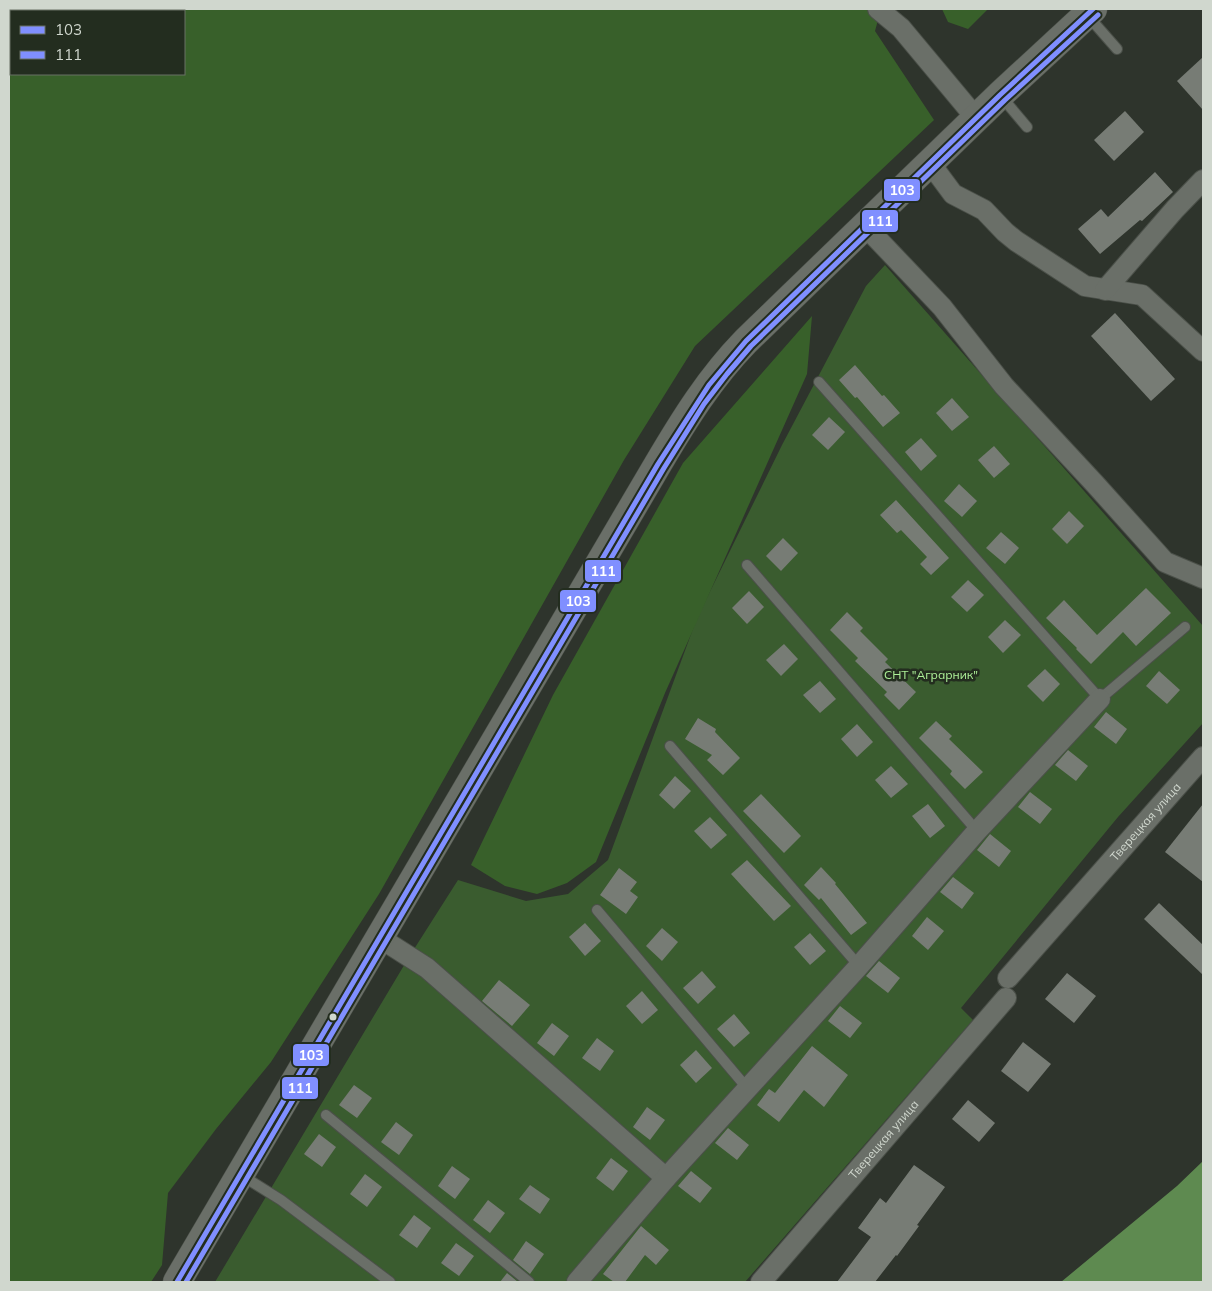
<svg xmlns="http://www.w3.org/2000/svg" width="1212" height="1291" viewBox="0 0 1212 1291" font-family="Mulish,sans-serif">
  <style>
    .green { fill: #3a5c2f }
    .forest { fill: #38602a; fill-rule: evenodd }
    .water { fill: #5e8a50 }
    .building { fill: #777c75 }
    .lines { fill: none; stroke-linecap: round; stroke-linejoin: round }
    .service-casing { stroke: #4b5049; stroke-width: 12 }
    .minor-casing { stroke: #4b5049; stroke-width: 22 }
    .secondary-casing { stroke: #4b5049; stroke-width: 29 }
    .service { stroke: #6a6f68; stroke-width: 10 }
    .minor { stroke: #6a6f68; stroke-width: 20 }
    .secondary { stroke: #6a6f68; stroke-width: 28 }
    .bus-1-casing { stroke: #232d1f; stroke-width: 9 }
    .bus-2-casing { stroke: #232d1f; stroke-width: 9 }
    .bus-1 { stroke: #808fff; stroke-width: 5 }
    .bus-2 { stroke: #808fff; stroke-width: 5 }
    .bus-dot { fill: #d0d7ce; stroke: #232d1f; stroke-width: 2 }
    .labels { text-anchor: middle; stroke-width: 5; stroke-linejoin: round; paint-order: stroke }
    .park-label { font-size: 12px; fill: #adf098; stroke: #232d1f }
    .street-label { font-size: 12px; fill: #d0d7ce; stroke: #232d1f }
    .line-badge { stroke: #232d1f; stroke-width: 2 }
    .badge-label { font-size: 14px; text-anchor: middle; font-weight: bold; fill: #fff }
  </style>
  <rect width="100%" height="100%" fill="#2e342c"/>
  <polygon class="green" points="885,265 1203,626 1203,723 1118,817 961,1008 973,1020 745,1282 215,1282 409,957 458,880 526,901 568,894 608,860 697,618 782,445 866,286"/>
  <g class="forest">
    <path d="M9,9H881L875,31L934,120L695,346L624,460L379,894L271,1062L216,1129L168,1193L162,1265L151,1282H9ZM11,11H184V74H11Z"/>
    <polygon points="942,9 988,9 968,29 948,22"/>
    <polygon points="812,316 807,374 665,693 596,862 567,883 537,894 505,886 471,865 553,695 683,463"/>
  </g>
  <polygon class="water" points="1203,1161 1203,1282 1061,1282 1177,1186"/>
  <g class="building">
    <polygon points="1203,57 1203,110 1177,81"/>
    <polygon points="1125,111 1144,132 1114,161 1094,140"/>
    <polygon points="1155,172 1173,192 1142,221 1140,220 1100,254 1078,229 1101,209 1108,217"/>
    <polygon points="1115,313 1175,379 1151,401 1091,336"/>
    <polygon points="855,365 882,396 884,395 900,413 883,427 857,397 855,398 839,380"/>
    <polygon points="952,398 969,417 952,431 936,413"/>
    <polygon points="829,417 845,432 828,450 812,435"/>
    <polygon points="921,438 937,456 921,471 905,452"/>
    <polygon points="994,446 1010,464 994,478 978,460"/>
    <polygon points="959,484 977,501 962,517 944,501"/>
    <polygon points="896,500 949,558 931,575 920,564 927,557 901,530 897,533 880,515"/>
    <polygon points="1069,511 1084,526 1067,544 1052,529"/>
    <polygon points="1001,532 1019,548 1005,564 986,548"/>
    <polygon points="783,538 798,553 781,571 766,556"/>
    <polygon points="968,580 984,595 967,612 951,597"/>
    <polygon points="1146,588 1171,613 1136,646 1123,632 1091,664 1076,649 1077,648 1046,618 1064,600 1097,635"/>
    <polygon points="749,591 764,607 747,624 732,608"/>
    <polygon points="847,612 863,628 860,631 888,659 885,662 916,692 899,710 884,695 887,692 855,661 858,658 830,630"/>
    <polygon points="1005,620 1021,635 1003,653 988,637"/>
    <polygon points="784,644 798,659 781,676 766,660"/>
    <polygon points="1045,669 1060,684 1043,702 1027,686"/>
    <polygon points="1159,671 1180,690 1167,704 1146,686"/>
    <polygon points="820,681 836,699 820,713 803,695"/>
    <polygon points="1106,712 1127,729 1116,744 1094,727"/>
    <polygon points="698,718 716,729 715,732 740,758 723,775 707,760 712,755 685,739"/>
    <polygon points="936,721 952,736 949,739 983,772 965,789 950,774 952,771 919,738"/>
    <polygon points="857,724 873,742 857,757 841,739"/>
    <polygon points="1068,750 1088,766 1076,781 1055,765"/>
    <polygon points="891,766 908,784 891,798 875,780"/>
    <polygon points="675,776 691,791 674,809 659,795"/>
    <polygon points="1030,792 1052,809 1040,824 1018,807"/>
    <polygon points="761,794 801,836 784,853 743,811"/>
    <polygon points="928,804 945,826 930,838 912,816"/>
    <polygon points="1203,804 1203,882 1165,852"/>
    <polygon points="710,817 727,835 711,849 694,831"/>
    <polygon points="990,834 1011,851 999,867 977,850"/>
    <polygon points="747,860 791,906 774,921 731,874"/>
    <polygon points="821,867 836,883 835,884 867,923 851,935 821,898 819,900 804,885"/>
    <polygon points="619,868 637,882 630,891 638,897 626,914 600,895"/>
    <polygon points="953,877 974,893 962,909 940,892"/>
    <polygon points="1159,903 1203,945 1203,975 1144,919"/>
    <polygon points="927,917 944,931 928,950 912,936"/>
    <polygon points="585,923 601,941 585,956 569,937"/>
    <polygon points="662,928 678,942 662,961 646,946"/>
    <polygon points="810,933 826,951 810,965 794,947"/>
    <polygon points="879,961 900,978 888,993 866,976"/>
    <polygon points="702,971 716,987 698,1004 683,988"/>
    <polygon points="1067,973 1096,996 1074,1023 1045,999"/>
    <polygon points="499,980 530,1005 512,1026 482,1001"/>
    <polygon points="642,991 658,1010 642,1024 626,1006"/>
    <polygon points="840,1006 862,1023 850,1038 828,1021"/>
    <polygon points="734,1014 750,1033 734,1047 717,1029"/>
    <polygon points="552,1023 569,1036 554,1056 537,1043"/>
    <polygon points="597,1038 614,1051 600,1071 582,1058"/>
    <polygon points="1023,1042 1051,1064 1028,1092 1001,1071"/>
    <polygon points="812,1046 848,1075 824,1107 804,1090 779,1122 757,1105 769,1089 775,1093"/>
    <polygon points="696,1050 712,1068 696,1083 680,1065"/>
    <polygon points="354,1085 372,1098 357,1118 339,1105"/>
    <polygon points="968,1100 995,1123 979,1142 952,1119"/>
    <polygon points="647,1107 665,1120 650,1140 633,1127"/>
    <polygon points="396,1122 413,1135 399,1155 381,1142"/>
    <polygon points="728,1128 749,1145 737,1160 715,1143"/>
    <polygon points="319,1134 336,1147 322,1167 304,1154"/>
    <polygon points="611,1158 628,1171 613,1191 596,1178"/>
    <polygon points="914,1165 945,1187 917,1225 919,1226 897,1256 896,1255 875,1282 837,1282 871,1237 858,1228 880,1198 886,1203"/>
    <polygon points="452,1166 470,1179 455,1199 438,1186"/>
    <polygon points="691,1171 712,1188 700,1203 678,1186"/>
    <polygon points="365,1174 382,1187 367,1207 350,1194"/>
    <polygon points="530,1185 550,1199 540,1214 519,1199"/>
    <polygon points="488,1200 505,1213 490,1233 473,1220"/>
    <polygon points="414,1215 431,1228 417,1248 399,1235"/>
    <polygon points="641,1226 669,1250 656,1265 645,1255 625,1282 614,1282 603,1274"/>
    <polygon points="526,1241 544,1254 530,1274 513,1260"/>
    <polygon points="456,1243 474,1256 459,1276 441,1263"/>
    <polygon points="507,1273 518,1282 500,1282"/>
  </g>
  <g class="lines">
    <defs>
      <g id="service">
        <polyline points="1088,16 1117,49"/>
        <polyline points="1000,95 1027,127"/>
        <polyline points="819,382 1100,699 1185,627"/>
        <polyline points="747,565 977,831"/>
        <polyline points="670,746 859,966"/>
        <polyline points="597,910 747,1088"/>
        <polyline points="326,1115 529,1282"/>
        <polyline points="241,1175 281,1200 390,1282"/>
      </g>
      <g id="minor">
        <polyline points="878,9 901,28 976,118"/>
        <polyline points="930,163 953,194 984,210 1005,232 1016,241 1085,286 1142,295 1203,351"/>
        <polyline points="865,226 942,307 1004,386 1095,484 1165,562 1203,578"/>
        <polyline points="1105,290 1175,209 1203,180"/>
        <polyline points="380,938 427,968 666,1178"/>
        <path id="s1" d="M1008,978L1203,757"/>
        <polyline points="577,1282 666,1178 859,966 977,831 1100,699"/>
        <path id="s2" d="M761,1282L1006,998"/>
      </g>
      <path id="secondary" d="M177,1282L658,464C684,420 710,378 746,341L1000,95L1093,9"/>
    </defs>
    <use href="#service" class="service-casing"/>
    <use href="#minor" class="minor-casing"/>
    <use href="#secondary" class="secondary-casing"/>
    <use href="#service" class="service"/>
    <use href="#minor" class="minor"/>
    <use href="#secondary" class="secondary"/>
    <defs>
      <polyline id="bus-1" points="177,1282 658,464 709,385 746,341 1000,95 1093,9"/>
      <polyline id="bus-2" points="186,1282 664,468 704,404 727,374 751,346 1005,100 1098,15"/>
    </defs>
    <use href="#bus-1" class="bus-1-casing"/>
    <use href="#bus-2" class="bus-2-casing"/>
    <use href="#bus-1" class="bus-1"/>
    <use href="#bus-2" class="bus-2"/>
  </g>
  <circle class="bus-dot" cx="333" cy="1017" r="4.5"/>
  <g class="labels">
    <g class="park-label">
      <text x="931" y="679">СНТ "Аграрник"</text>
    </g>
    <g class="street-label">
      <text dy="4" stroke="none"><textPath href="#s1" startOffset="208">Тверецкая улица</textPath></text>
      <text dy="4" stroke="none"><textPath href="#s2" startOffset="188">Тверецкая улица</textPath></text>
    </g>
  </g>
  <g class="line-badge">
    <rect x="883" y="178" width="38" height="24" rx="5" fill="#808fff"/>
    <rect x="861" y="209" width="38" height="24" rx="5" fill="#808fff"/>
    <rect x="584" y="559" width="38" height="24" rx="5" fill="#808fff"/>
    <rect x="559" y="589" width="38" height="24" rx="5" fill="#808fff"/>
    <rect x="292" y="1043" width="38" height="24" rx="5" fill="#808fff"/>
    <rect x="281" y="1076" width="38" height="24" rx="5" fill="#808fff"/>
  </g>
  <g class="badge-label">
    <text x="902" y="195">103</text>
    <text x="880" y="226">111</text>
    <text x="603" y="576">111</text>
    <text x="578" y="606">103</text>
    <text x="311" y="1060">103</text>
    <text x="300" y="1093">111</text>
  </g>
  <rect width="1212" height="1291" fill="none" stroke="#d0d7ce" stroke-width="20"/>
  <rect x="10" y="10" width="175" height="65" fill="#232d1f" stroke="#687165"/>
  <rect x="20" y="26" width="25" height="8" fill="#808fff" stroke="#687165"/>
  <text x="55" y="35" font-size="15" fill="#d0d7ce">103</text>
  <rect x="20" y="51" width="25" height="8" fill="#808fff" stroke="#687165"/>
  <text x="55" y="60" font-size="15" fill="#d0d7ce">111</text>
</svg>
